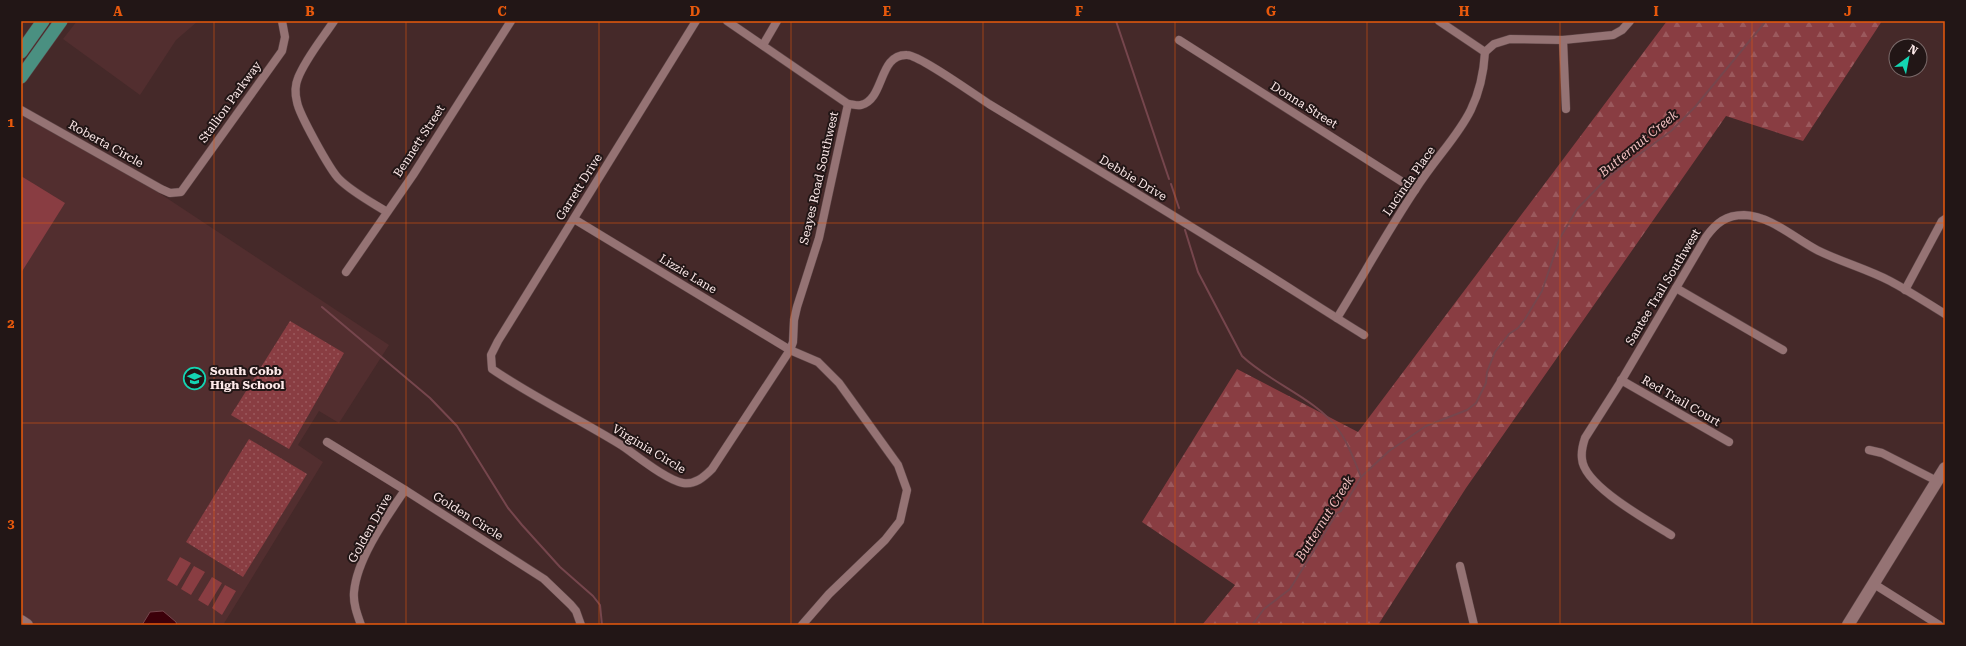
<svg xmlns="http://www.w3.org/2000/svg" width="1966" height="646" viewBox="0 0 1966 646" font-family="'Roboto Serif',serif">
  <style>
    .built { fill: #522e2f }
    .grass { fill: url(#grass-dots) }
    .forest { fill: url(#forest-firs) }
    .garden { fill: #893d42 }
    .water { fill: #3c000a; stroke: #76464d }
    .lines { fill: none; stroke-linecap: round; stroke-linejoin: round }
    .stream { stroke: #76464d; stroke-width: 2 }
    .street-casing { stroke: #5d4546; stroke-width: 9 }
    .secondary-casing { stroke: #5d4546; stroke-width: 13 }
    .primary-casing { stroke: #5d4546; stroke-width: 14 }
    .street { stroke: #957374; stroke-width: 8 }
    .secondary { stroke: #957374; stroke-width: 12 }
    .primary { stroke: #4a9081; stroke-width: 13 }
    .grid { fill: none; stroke: #e8590c; stroke-width: 1; stroke-opacity: 0.55 }
    .labels { text-anchor: middle; stroke-width: 4; stroke-linejoin: round; paint-order: stroke }
    .street-label { font-size: 12px; fill: #fde9e9; stroke: #221616 }
    .poi-label { font-size: 12px; font-weight: bold; fill: #fde9e9; stroke: #221616; text-anchor: start }
    .water-label { font-size: 13px; font-style: italic; fill: #f1bfbf; stroke: #221616 }
    .neatline { fill: none; stroke: #e8590c; stroke-width: 1.5 }
    .grid-label { font-size: 13px; text-anchor: middle; font-weight: bold; fill: #e8590c }
  </style>
  <defs>
    <pattern id="grass-dots" width="8" height="8" patternUnits="userSpaceOnUse"><rect width="8" height="8" fill="#893d42"/><path d="M2 2h.1M6 6h.1" fill="none" stroke="#9b595d" stroke-width="1.8" stroke-linecap="round"/></pattern>
    <pattern id="forest-firs" width="22" height="20" patternUnits="userSpaceOnUse"><rect width="22" height="20" fill="#893d42"/><path d="M5 1l3.5 6h-7zM16 11l3.5 6h-7z" fill="#9b595d"/></pattern>
  </defs>
  <rect width="100%" height="100%" fill="#452929"/>
  <g class="built">
    <polygon points="77,21 198,21 176,40 140,95 63,39"/>
    <polygon points="21,109 85,144 389,345 339,423 319,411 298,445 323,462 223,625 21,625"/>
  </g>
  <g class="grass">
    <polygon points="290,321 344,353 289,449 231,415"/>
    <polygon points="249,439 307,474 243,577 186,542"/>
  </g>
  <polygon class="forest" points="1667,21 1882,21 1803,141 1726,116 1466,488 1378,625 1202,625 1235,585 1142,522 1237,369 1358,432"/>
  <g class="garden">
    <polygon points="21,176 65,203 21,273"/>
    <polygon points="180,557 191,563 177,586 167,580"/>
    <polygon points="194,566 205,572 191,595 181,589"/>
    <polygon points="212,577 222,583 208,606 198,600"/>
    <polygon points="225,585 236,591 222,615 212,608"/>
  </g>
  <polygon class="water" points="163,611 176,622 177,625 142,625 150,612"/>
  <g class="lines">
    <g class="stream">
      <polyline points="1116,21 1169,179"/>
      <polyline points="1171,184 1179,208"/>
      <path d="M1185,230L1198,272L1242,356C1269,382 1316,399 1337,428C1348,442 1354,460 1361,477"/>
      <polyline points="322,307 430,398 457,426 508,508 522,525 560,567 593,596 600,605 602,625"/>
      <polyline points="1252,625 1264,609 1290,589 1337,513 1341,511 1361,477 1389,451 1426,426 1467,410 1476,403 1486,383 1487,372 1495,352 1509,334 1518,328 1525,319 1542,291 1560,238 1577,209 1608,177 1671,131 1695,107 1766,21"/>
    </g>
    <defs>
      <g id="street">
        <path d="M334,21C322,39 306,58 298,78C295,85 295,94 297,102C299,114 330,170 339,179C352,192 371,202 387,212"/>
        <path d="M696,21L498,341L491,355L492,369C533,397 579,419 621,445C636,455 666,480 683,483C695,485 704,477 712,469L790,350L793,342L794,320L797,307L819,238L848,104"/>
        <polyline points="727,21 848,104"/>
        <polyline points="1439,21 1485,52"/>
        <polyline points="1179,40 1415,190"/>
        <polyline points="1563,40 1566,109"/>
        <polyline points="763,45 777,21"/>
        <polyline points="1485,52 1494,44 1510,39 1563,40 1613,35 1622,30 1630,21"/>
        <path d="M848,104C852,104 857,106 861,105C885,99 878,54 907,55C919,55 975,95 989,104C1070,153 1152,202 1232,252C1276,279 1320,308 1364,335"/>
        <polyline points="21,110 161,189 170,193 181,192 282,51 285,37 282,21"/>
        <polyline points="574,219 790,350 818,362 839,383 898,465 907,490 900,521 885,540 829,594 802,625"/>
        <polyline points="346,272 413,175 511,21"/>
        <polyline points="1676,288 1783,350"/>
        <polyline points="1905,290 1942,221 1945,219"/>
        <path d="M1337,318C1363,276 1387,232 1415,190C1448,138 1481,120 1485,52"/>
        <polyline points="1621,380 1729,442"/>
        <polyline points="327,442 405,490 544,579 571,605 576,611 581,625"/>
        <polyline points="1869,450 1882,453 1937,481"/>
        <path d="M1671,535C1649,521 1584,486 1582,459C1581,452 1583,444 1585,438L1620,383L1706,237C1716,223 1726,215 1744,215C1771,216 1794,238 1817,250C1841,262 1867,269 1890,281C1909,291 1927,303 1945,314"/>
        <polyline points="1460,566 1474,625"/>
        <polyline points="1874,584 1939,625"/>
        <path d="M361,625C357,614 353,603 354,592C357,558 386,518 405,490"/>
      </g>
      <g id="secondary">
        <polyline points="21,621 27,625"/>
        <polyline points="1848,625 1945,468"/>
      </g>
      <g id="primary">
        <polyline points="21,52 43,21"/>
        <polyline points="21,77 61,21"/>
      </g>
    </defs>
    <use href="#street" class="street-casing"/>
    <use href="#secondary" class="secondary-casing"/>
    <use href="#primary" class="primary-casing"/>
    <use href="#street" class="street"/>
    <use href="#secondary" class="secondary"/>
    <use href="#primary" class="primary"/>
  </g>
  <path class="grid" d="M214,21V625M406,21V625M599,21V625M791,21V625M983,21V625M1175,21V625M1367,21V625M1560,21V625M1752,21V625M21,223H1945M21,423H1945"/>
  <defs>
    <symbol id="school-ring" viewBox="-11 -11 22 22"><circle r="9.5" fill="#221616" stroke="#14d5b3" stroke-width="1.5"/><path d="M0-5L7-2L0 1L-7-2ZM-4 1L0 2.5L4 1V4Q0 6-4 4Z" fill="#14d5b3"/></symbol>
  </defs>
  <g fill-rule="evenodd">
    <use href="#school-ring" x="182" y="366" width="25" height="25"/>
  </g>
  <g class="labels">
    <g class="street-label">
      <text transform="translate(230 102) rotate(-54)" y="4">Stallion Parkway</text>
      <text transform="translate(1304 105) rotate(32)" y="4">Donna Street</text>
      <text transform="translate(419 141) rotate(-57)" y="4">Bennett Street</text>
      <text transform="translate(106 144) rotate(29)" y="4">Roberta Circle</text>
      <text transform="translate(819 178) rotate(-77)" y="4">Seayes Road Southwest</text>
      <text transform="translate(1133 178) rotate(31)" y="4">Debbie Drive</text>
      <text transform="translate(1409 181) rotate(-55)" y="4">Lucinda Place</text>
      <text transform="translate(579 187) rotate(-58)" y="4">Garrett Drive</text>
      <text transform="translate(688 274) rotate(31)" y="4">Lizzie Lane</text>
      <text transform="translate(1663 287) rotate(-59)" y="4">Santee Trail Southwest</text>
      <text transform="translate(1681 401) rotate(30)" y="4">Red Trail Court</text>
      <text transform="translate(649 449) rotate(31)" y="4">Virginia Circle</text>
      <text transform="translate(468 516) rotate(32)" y="4">Golden Circle</text>
      <text transform="translate(370 528) rotate(-61)" y="4">Golden Drive</text>
    </g>
    <g class="poi-label">
      <text x="210" y="375">South Cobb<tspan x="210" dy="14">High School</tspan></text>
    </g>
    <g class="water-label">
      <text transform="translate(1638 143) rotate(-39)" y="5">Butternut Creek</text>
      <text transform="translate(1324 518) rotate(-58)" y="5">Butternut Creek</text>
    </g>
  </g>
  <rect width="1966" height="646" fill="none" stroke="#221616" stroke-width="44"/>
  <g transform="translate(1908 58) rotate(32)"><circle r="19" fill="#221616" stroke="#7a6a6a"/>
  <path d="M0-3L7 15L0 10L-7 15Z" fill="#14d5b3"/>
  <text y="-6" font-size="11" font-weight="bold" text-anchor="middle" fill="#fde9e9">N</text>
  </g>
  <rect x="22" y="22" width="1922" height="602" class="neatline"/>
  <g class="grid-label">
    <text x="118" y="16">A</text>
    <text x="310" y="16">B</text>
    <text x="502" y="16">C</text>
    <text x="695" y="16">D</text>
    <text x="887" y="16">E</text>
    <text x="1079" y="16">F</text>
    <text x="1271" y="16">G</text>
    <text x="1464" y="16">H</text>
    <text x="1656" y="16">I</text>
    <text x="1848" y="16">J</text>
    <text x="11" y="127">1</text>
    <text x="11" y="328">2</text>
    <text x="11" y="528">3</text>
  </g>
</svg>
